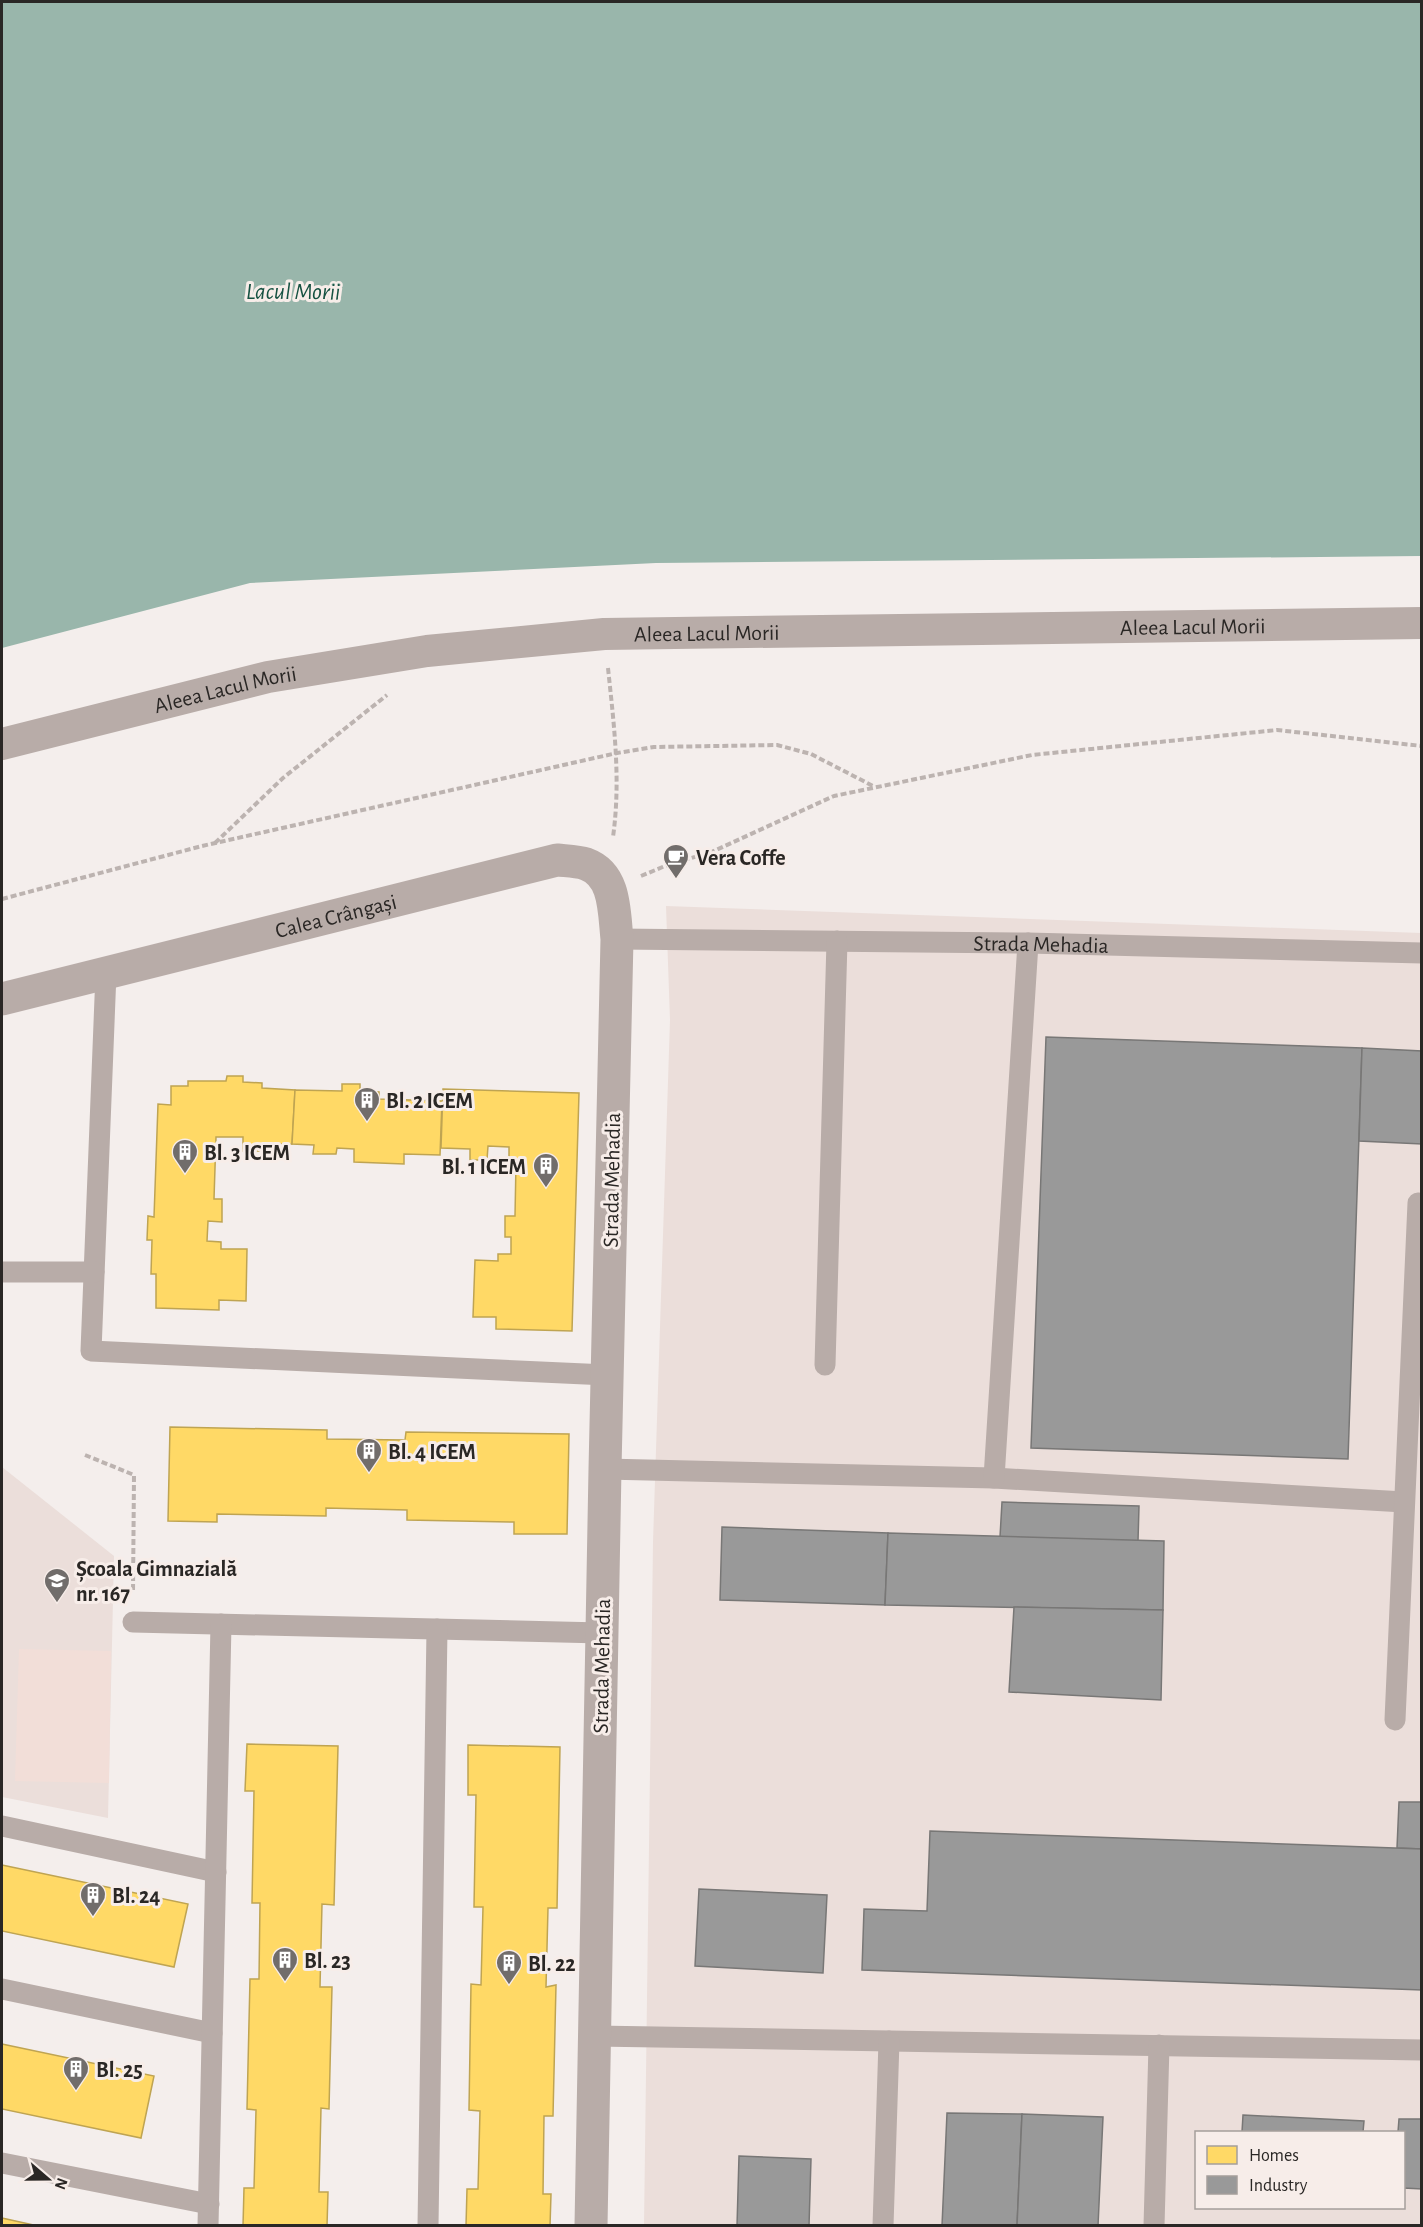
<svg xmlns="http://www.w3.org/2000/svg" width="1423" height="2227" viewBox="0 0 1423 2227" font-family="'Alegreya Sans',sans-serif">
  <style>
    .built { fill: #ebdeda; fill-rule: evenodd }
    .green { fill: #f2ded8 }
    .water { fill: #99b6ab }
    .homes { fill: #ffd966; stroke: #bfa452; stroke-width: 1.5 }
    .industry { fill: #999; stroke: #787776; stroke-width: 1.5 }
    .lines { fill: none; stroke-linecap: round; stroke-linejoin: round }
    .path { stroke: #bcb3b0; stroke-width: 4; stroke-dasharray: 6 3; stroke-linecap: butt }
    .service { stroke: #b8aca8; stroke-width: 21 }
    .pedestrian { stroke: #b8aca8; stroke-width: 32 }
    .tertiary { stroke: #b8aca8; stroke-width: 33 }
    .labels { text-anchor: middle; stroke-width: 6; stroke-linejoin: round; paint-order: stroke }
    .street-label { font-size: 22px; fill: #2a2725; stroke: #f7ede9 }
    .poi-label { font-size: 22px; font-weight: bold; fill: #2a2725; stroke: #f7ede9; text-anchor: start }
    .water-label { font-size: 24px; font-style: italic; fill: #165242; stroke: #f7ede9 }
  </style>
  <rect width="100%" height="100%" fill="#f4eeec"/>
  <g class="built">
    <path d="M666,906L1421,933V2225L644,2226L653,1542L670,1020ZM1196,2132H1404V2208H1196Z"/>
    <polygon points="2,1467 114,1556 108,1818 2,1797"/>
  </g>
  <polygon class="green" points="19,1649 111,1651 109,1783 15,1781"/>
  <polygon class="water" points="2,2 1421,2 1421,556 656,563 250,583 2,648"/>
  <g class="homes">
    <polygon points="227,1076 243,1076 243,1082 262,1083 262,1088 295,1090 292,1144 266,1144 266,1151 243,1151 243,1137 216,1137 214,1199 222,1199 222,1222 208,1221 207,1241 221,1242 221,1249 247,1249 246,1301 219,1300 219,1310 156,1308 156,1274 151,1274 152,1240 147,1240 148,1216 154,1217 158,1104 171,1105 171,1086 188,1086 188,1081 226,1081"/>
    <polygon points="342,1084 360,1084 360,1091 379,1092 379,1099 442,1101 440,1155 404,1154 404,1164 354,1162 354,1149 337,1148 336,1154 313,1154 314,1145 292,1144 295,1090 342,1091"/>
    <polygon points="443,1089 579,1093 572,1331 496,1329 496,1317 473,1317 475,1260 498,1261 498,1254 511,1254 511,1237 505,1237 505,1216 515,1216 516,1163 509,1163 509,1147 488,1146 487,1160 470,1160 470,1149 441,1148"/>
    <polygon points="170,1427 327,1430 327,1439 405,1440 406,1432 569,1434 567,1534 514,1534 514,1522 407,1520 407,1510 326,1508 326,1516 217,1514 217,1522 168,1521"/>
    <polygon points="247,1744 338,1746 334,1905 322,1904 320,1987 332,1987 329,2109 321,2108 319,2192 328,2192 327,2226 243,2226 244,2188 254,2188 256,2110 247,2109 250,1979 259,1979 260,1903 252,1903 254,1791 245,1791"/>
    <polygon points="468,1745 560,1747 557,1908 548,1908 546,1987 556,1985 553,2116 544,2116 543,2194 551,2194 550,2226 466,2226 467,2189 478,2189 480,2111 469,2110 471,1984 481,1985 483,1907 474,1907 476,1795 468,1795"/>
    <polygon points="2,1865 188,1904 174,1967 2,1931"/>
    <polygon points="2,2044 154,2076 141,2138 2,2109"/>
    <polygon points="2,2218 38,2226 2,2226"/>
  </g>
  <g class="industry">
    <polygon points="1046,1037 1362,1048 1348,1459 1031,1448"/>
    <polygon points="1362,1048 1422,1051 1422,1144 1359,1141"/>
    <polygon points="1002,1502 1139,1506 1138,1541 1000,1537"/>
    <polygon points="722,1527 888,1533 885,1605 720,1600"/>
    <polygon points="888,1533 1164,1541 1163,1610 885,1605"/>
    <polygon points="1014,1607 1163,1610 1161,1700 1009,1692"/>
    <polygon points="1399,1802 1422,1802 1422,1849 1397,1848"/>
    <polygon points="930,1831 1422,1849 1422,1990 862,1970 864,1909 927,1911"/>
    <polygon points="699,1889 827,1895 823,1973 695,1966"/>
    <polygon points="947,2113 1022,2114 1017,2226 942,2226"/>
    <polygon points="1022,2114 1103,2117 1098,2226 1017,2226"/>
    <polygon points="1243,2115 1364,2121 1363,2132 1242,2132"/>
    <polygon points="1399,2119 1422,2119 1422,2189 1404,2188 1404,2132 1398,2132"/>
    <polygon points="739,2156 811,2159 809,2226 737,2226"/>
  </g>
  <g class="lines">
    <g class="path">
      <path d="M608,668C614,725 621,780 613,837"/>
      <polyline points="215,843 283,778 387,695"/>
      <polyline points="641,876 665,866 714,851 834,796 1032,755 1277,730 1422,746"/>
      <polyline points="2,899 202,846 617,753 654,747 777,745 811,754 875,787"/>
      <polyline points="85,1455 134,1475 133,1593"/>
    </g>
    <g class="service">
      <path id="s1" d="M617,939L1028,943L1422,953"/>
      <polyline points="106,973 91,1351 607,1375"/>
      <polyline points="2,1272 94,1272"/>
      <polyline points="825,1365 837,941"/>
      <polyline points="605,1469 994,1478 1404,1502"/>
      <polyline points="994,1478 1028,943"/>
      <polyline points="133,1622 602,1633"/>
      <polyline points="1395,1720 1418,1203"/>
      <polyline points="2,1826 216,1872"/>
      <polyline points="2,1989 212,2033"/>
      <polyline points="595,2036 1422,2050"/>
      <polyline points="2,2163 209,2204"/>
      <polyline points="208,2226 221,1624"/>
      <polyline points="428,2226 437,1629"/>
      <polyline points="883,2226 889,2041"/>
      <polyline points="1154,2226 1159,2045"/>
    </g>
    <path class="pedestrian" id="s2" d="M2,744L268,677L427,651L604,634L1422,623"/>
    <path class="tertiary" id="s3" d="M2,999L557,860C566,861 577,861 586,864C616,875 614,912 617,939L605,1469L591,2226"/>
  </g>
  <defs>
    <symbol id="cafe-pin" viewBox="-11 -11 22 30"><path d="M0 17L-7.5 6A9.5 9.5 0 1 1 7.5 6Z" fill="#716d6b" stroke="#f7ede9"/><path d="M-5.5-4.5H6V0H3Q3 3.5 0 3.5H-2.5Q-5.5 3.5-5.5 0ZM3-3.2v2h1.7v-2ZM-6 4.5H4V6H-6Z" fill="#fff"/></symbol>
    <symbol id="building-pin" viewBox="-11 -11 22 30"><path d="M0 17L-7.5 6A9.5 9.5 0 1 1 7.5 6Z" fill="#716d6b" stroke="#f7ede9"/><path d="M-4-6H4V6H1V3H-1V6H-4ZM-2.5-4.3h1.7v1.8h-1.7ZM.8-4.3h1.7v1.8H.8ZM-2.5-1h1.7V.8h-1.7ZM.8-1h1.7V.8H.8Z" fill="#fff"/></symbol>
    <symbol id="school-pin" viewBox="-11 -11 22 30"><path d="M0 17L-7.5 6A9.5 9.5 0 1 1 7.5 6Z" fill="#716d6b" stroke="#f7ede9"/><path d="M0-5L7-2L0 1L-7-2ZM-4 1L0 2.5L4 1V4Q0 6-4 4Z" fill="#fff"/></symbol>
  </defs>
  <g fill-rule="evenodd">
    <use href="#cafe-pin" x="661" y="842" width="30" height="40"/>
    <use href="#building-pin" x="352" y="1085" width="30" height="40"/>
    <use href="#building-pin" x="170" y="1137" width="30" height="40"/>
    <use href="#building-pin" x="531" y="1151" width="30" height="40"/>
    <use href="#building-pin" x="354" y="1436" width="30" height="40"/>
    <use href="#school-pin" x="42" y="1566" width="30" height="40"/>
    <use href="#building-pin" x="78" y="1880" width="30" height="40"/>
    <use href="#building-pin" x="270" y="1945" width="30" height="40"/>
    <use href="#building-pin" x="494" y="1948" width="30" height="40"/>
    <use href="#building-pin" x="61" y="2054" width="30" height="40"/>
  </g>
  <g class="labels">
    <g class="street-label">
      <text dy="8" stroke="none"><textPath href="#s2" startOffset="1202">Aleea Lacul Morii</textPath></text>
      <text dy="8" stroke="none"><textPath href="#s2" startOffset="716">Aleea Lacul Morii</textPath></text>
      <text dy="8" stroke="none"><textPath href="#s2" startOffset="230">Aleea Lacul Morii</textPath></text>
      <text dy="8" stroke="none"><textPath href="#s3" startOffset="344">Calea Crângași</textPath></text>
      <text dy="8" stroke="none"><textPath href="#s1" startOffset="424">Strada Mehadia</textPath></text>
      <text transform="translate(611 1180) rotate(-89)" y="8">Strada Mehadia</text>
      <text transform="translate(601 1666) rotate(-89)" y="8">Strada Mehadia</text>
    </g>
    <g class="poi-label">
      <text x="696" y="865">Vera Coffe</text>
      <text x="386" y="1108">Bl. 2 ICEM</text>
      <text x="204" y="1160">Bl. 3 ICEM</text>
      <text x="526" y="1174" text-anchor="end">Bl. 1 ICEM</text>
      <text x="388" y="1459">Bl. 4 ICEM</text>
      <text x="76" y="1576">Școala Gimnazială<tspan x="76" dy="25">nr. 167</tspan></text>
      <text x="112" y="1903">Bl. 24</text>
      <text x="304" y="1968">Bl. 23</text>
      <text x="528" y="1971">Bl. 22</text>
      <text x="96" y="2077">Bl. 25</text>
    </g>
    <g class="water-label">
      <text x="293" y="299">Lacul Morii</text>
    </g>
  </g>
  <rect width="1423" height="2227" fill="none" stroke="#2a2725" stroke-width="6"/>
  <rect x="1195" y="2131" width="210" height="78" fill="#f7ede9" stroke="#a59e9b" stroke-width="1.5"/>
  <rect x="1207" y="2146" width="30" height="18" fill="#ffd966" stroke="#a59e9b" stroke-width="1.5"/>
  <text x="1249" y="2161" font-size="18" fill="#2a2725">Homes</text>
  <rect x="1207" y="2176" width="30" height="18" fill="#999999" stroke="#a59e9b" stroke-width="1.5"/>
  <text x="1249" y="2191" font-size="18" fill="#2a2725">Industry</text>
  <g transform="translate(48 2179) rotate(110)" stroke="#f7ede9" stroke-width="4.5" paint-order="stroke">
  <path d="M0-4.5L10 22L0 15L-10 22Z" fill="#2a2725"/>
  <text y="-9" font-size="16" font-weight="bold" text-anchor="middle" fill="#2a2725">N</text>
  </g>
</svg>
